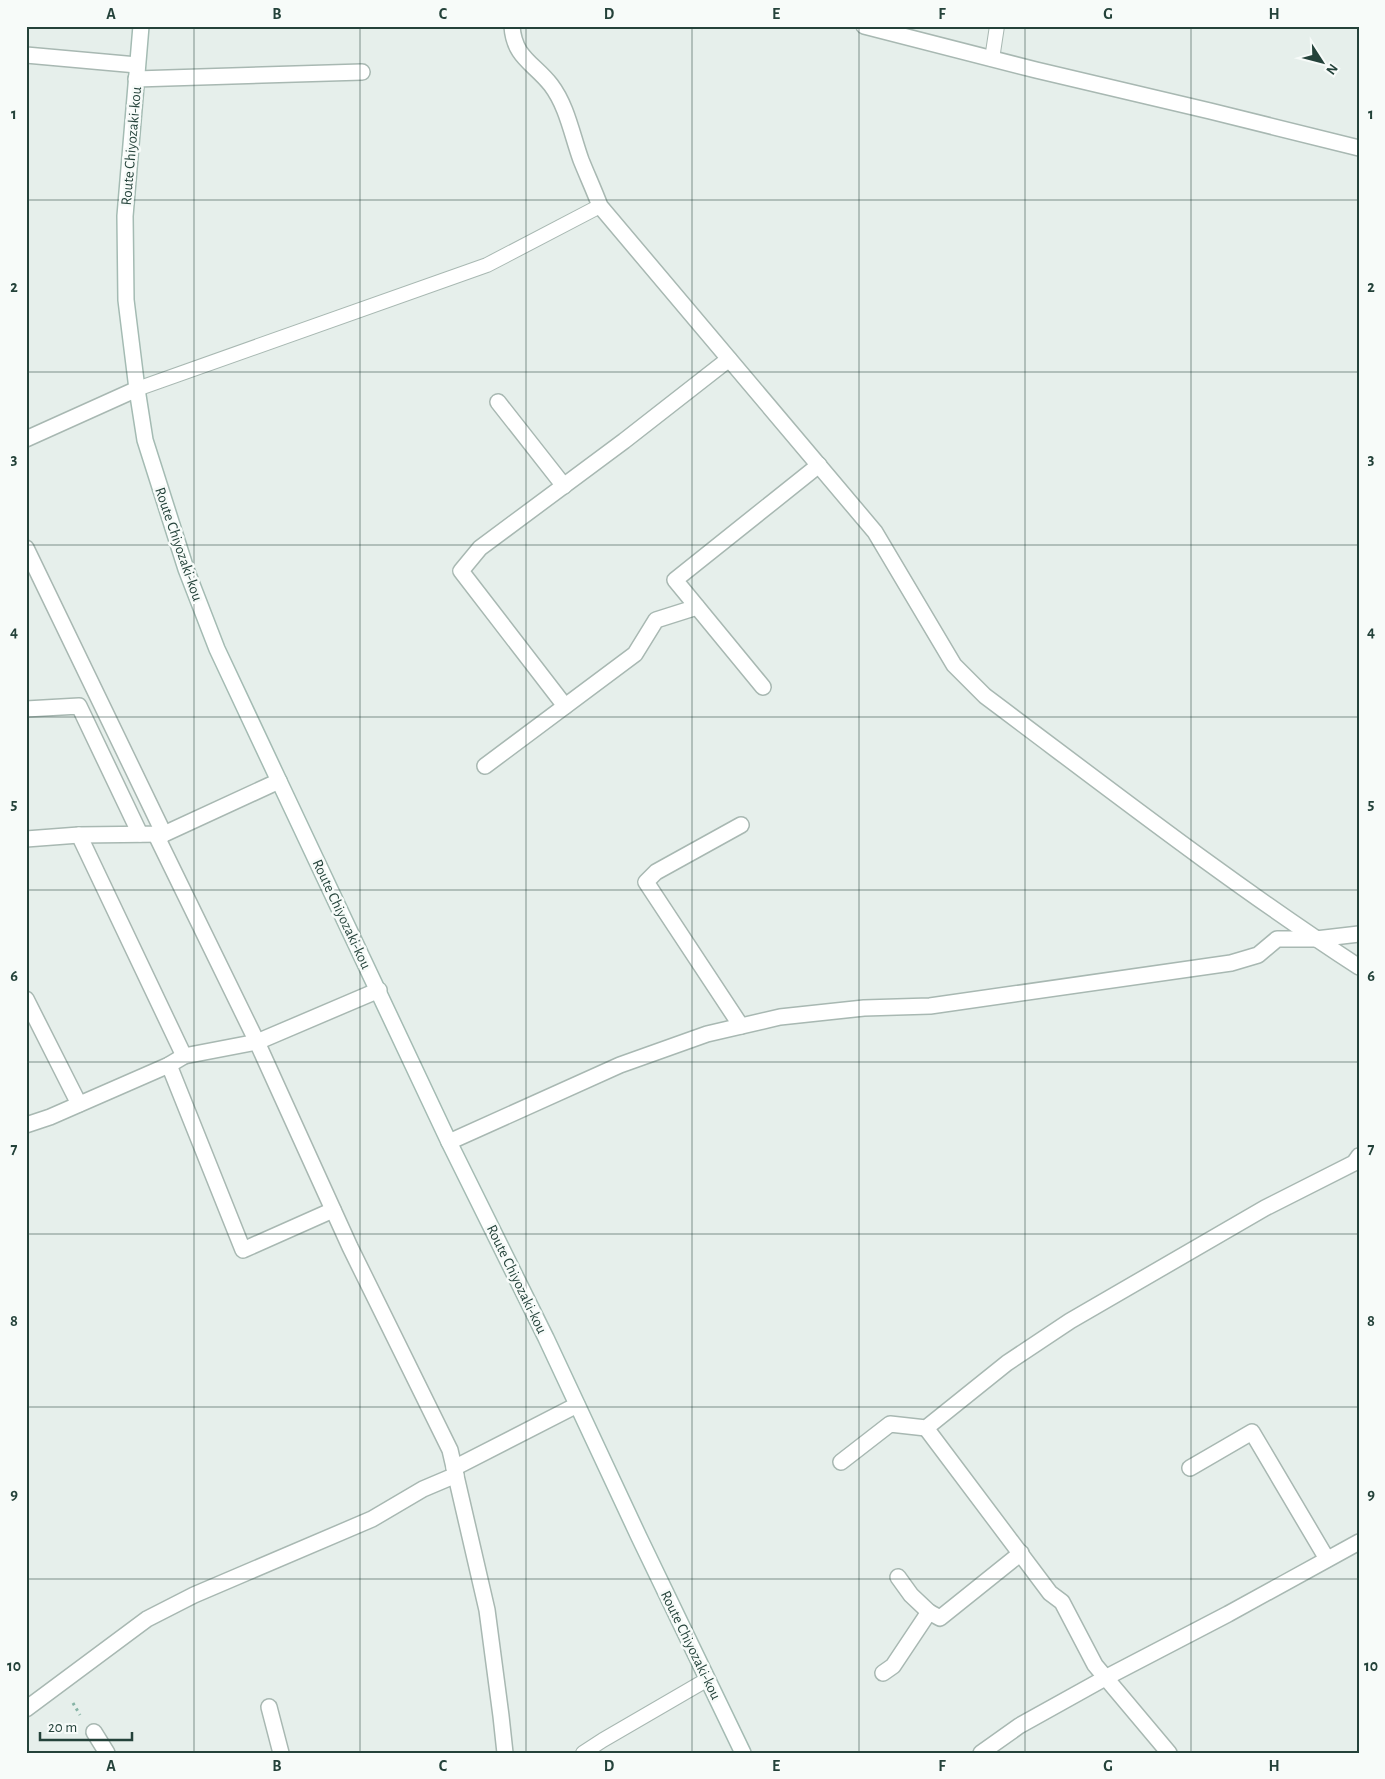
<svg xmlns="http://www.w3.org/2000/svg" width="1385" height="1779" viewBox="0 0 1385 1779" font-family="'Alegreya Sans',sans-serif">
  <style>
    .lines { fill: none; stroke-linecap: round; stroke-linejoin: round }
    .service-casing { stroke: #a8b8b2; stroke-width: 16 }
    .minor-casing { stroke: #a8b8b2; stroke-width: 18 }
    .secondary-casing { stroke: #a4bbb3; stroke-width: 18 }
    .path { stroke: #86b3a5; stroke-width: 3; stroke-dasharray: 2.5 4; stroke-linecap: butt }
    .service { stroke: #fff; stroke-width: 14 }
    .minor { stroke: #fff; stroke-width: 15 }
    .secondary { stroke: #fff; stroke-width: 15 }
    .grid { fill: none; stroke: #24423a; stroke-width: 1; stroke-opacity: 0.55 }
    .labels { text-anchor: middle; stroke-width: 5; stroke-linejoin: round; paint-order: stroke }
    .street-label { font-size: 15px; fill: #24423a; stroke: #f7fbf9 }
    .neatline { fill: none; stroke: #24423a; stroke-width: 2 }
    .grid-label { font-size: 16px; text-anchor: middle; font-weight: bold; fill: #24423a }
  </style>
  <rect width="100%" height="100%" fill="#e6efeb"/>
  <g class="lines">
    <defs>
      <g id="service">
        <polyline points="992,59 997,26"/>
        <polyline points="137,389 487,265 600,206"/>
        <polyline points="583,1753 603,1740 708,1679"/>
      </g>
      <g id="minor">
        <path d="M512,26C514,58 534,63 551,85C567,106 572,135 581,160C587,175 594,190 600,206L875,532L954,665L985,696C1108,788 1230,883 1359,967"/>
        <polyline points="864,26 1036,70 1210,111 1359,148"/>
        <polyline points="26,55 137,65"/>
        <polyline points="136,79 362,72"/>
        <polyline points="498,402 564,486"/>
        <polyline points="26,439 137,389"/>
        <polyline points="26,548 164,834"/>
        <polyline points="763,687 675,580 819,465"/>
        <polyline points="565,706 461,571 480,548 624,441 729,359"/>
        <polyline points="26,709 79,706 140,834"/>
        <polyline points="485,766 635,654 656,620 697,607"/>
        <polyline points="741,825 656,872 646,882 741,1026"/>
        <polyline points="79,835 184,1056"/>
        <polyline points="156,835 257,1042 350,1247 450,1450 487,1610 501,1716 505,1753"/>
        <polyline points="26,839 79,835 164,834 279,781"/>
        <polyline points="26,999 79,1104"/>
        <polyline points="169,1065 243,1250 333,1210"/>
        <polyline points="26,1125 50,1117 169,1065 184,1056 257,1042 379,990"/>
        <polyline points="449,1142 620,1065 707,1034 780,1017 864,1008 930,1006 1231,963 1258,955 1277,939 1316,939 1359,934"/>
        <polyline points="926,1428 1050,1593 1062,1602 1095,1665 1169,1753"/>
        <polyline points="841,1462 890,1424 926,1428 1007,1363 1070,1321 1265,1208 1354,1163 1359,1156"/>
        <polyline points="454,1468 577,1405"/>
        <polyline points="1190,1468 1252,1432 1327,1559"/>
        <polyline points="898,1577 911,1595 929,1612"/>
        <polyline points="883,1673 893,1666 929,1612 940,1618 1021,1553"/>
        <polyline points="269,1707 281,1753"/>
        <polyline points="26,1709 147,1619 194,1595 372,1519 423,1489 456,1475"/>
        <polyline points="94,1732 107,1753"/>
        <polyline points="981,1753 1019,1726 1107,1677 1228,1614 1359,1542"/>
      </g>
      <polyline id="secondary" points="141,26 125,216 126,300 137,389 145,440 186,569 217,649 279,781 449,1142 546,1338 639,1537 743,1753"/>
    </defs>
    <use href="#service" class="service-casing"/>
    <use href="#minor" class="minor-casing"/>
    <use href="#secondary" class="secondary-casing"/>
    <polyline class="path" points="73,1703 80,1715"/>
    <use href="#service" class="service"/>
    <use href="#minor" class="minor"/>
    <use href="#secondary" class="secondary"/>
  </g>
  <path class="grid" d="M194,26V1753M360,26V1753M526,26V1753M692,26V1753M859,26V1753M1025,26V1753M1191,26V1753M26,200H1359M26,372H1359M26,545H1359M26,717H1359M26,890H1359M26,1062H1359M26,1234H1359M26,1407H1359M26,1579H1359"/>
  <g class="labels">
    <g class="street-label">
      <text transform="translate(131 146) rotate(-85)" y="5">Route Chiyozaki-kou</text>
      <text transform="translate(179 544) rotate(71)" y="5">Route Chiyozaki-kou</text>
      <text transform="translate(342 914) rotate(65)" y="5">Route Chiyozaki-kou</text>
      <text transform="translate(517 1279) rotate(64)" y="5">Route Chiyozaki-kou</text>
      <text transform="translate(691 1645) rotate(64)" y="5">Route Chiyozaki-kou</text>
    </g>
  </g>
  <rect width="1385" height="1779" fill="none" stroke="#f7fbf9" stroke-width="55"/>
  <g transform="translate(1322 62) rotate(126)" stroke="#f7fbf9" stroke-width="4" paint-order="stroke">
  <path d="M0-4L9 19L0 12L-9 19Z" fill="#24423a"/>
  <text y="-8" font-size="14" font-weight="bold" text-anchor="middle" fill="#24423a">N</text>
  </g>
  <path d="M40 1732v8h92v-8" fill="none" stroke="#24423a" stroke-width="2.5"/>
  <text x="48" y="1732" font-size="15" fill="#24423a" stroke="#f7fbf9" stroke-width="4" paint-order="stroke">20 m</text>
  <rect x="28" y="28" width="1330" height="1724" class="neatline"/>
  <g class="grid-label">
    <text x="111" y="19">A</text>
    <text x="277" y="19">B</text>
    <text x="443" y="19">C</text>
    <text x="609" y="19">D</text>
    <text x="776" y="19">E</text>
    <text x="942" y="19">F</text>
    <text x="1108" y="19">G</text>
    <text x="1274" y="19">H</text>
    <text x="14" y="119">1</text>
    <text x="1371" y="119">1</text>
    <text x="14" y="292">2</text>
    <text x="1371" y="292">2</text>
    <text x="14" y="464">3</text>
    <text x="1371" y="464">3</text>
    <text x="14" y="637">4</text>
    <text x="1371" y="637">4</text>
    <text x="14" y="809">5</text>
    <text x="1371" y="809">5</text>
    <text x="14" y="981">6</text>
    <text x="1371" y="981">6</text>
    <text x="14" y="1154">7</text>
    <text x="1371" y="1154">7</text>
    <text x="14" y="1326">8</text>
    <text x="1371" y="1326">8</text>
    <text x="14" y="1499">9</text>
    <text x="1371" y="1499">9</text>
    <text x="14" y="1671">10</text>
    <text x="1371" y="1671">10</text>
    <text x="111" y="1771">A</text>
    <text x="277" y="1771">B</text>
    <text x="443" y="1771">C</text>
    <text x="609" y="1771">D</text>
    <text x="776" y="1771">E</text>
    <text x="942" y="1771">F</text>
    <text x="1108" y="1771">G</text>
    <text x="1274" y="1771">H</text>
  </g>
</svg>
